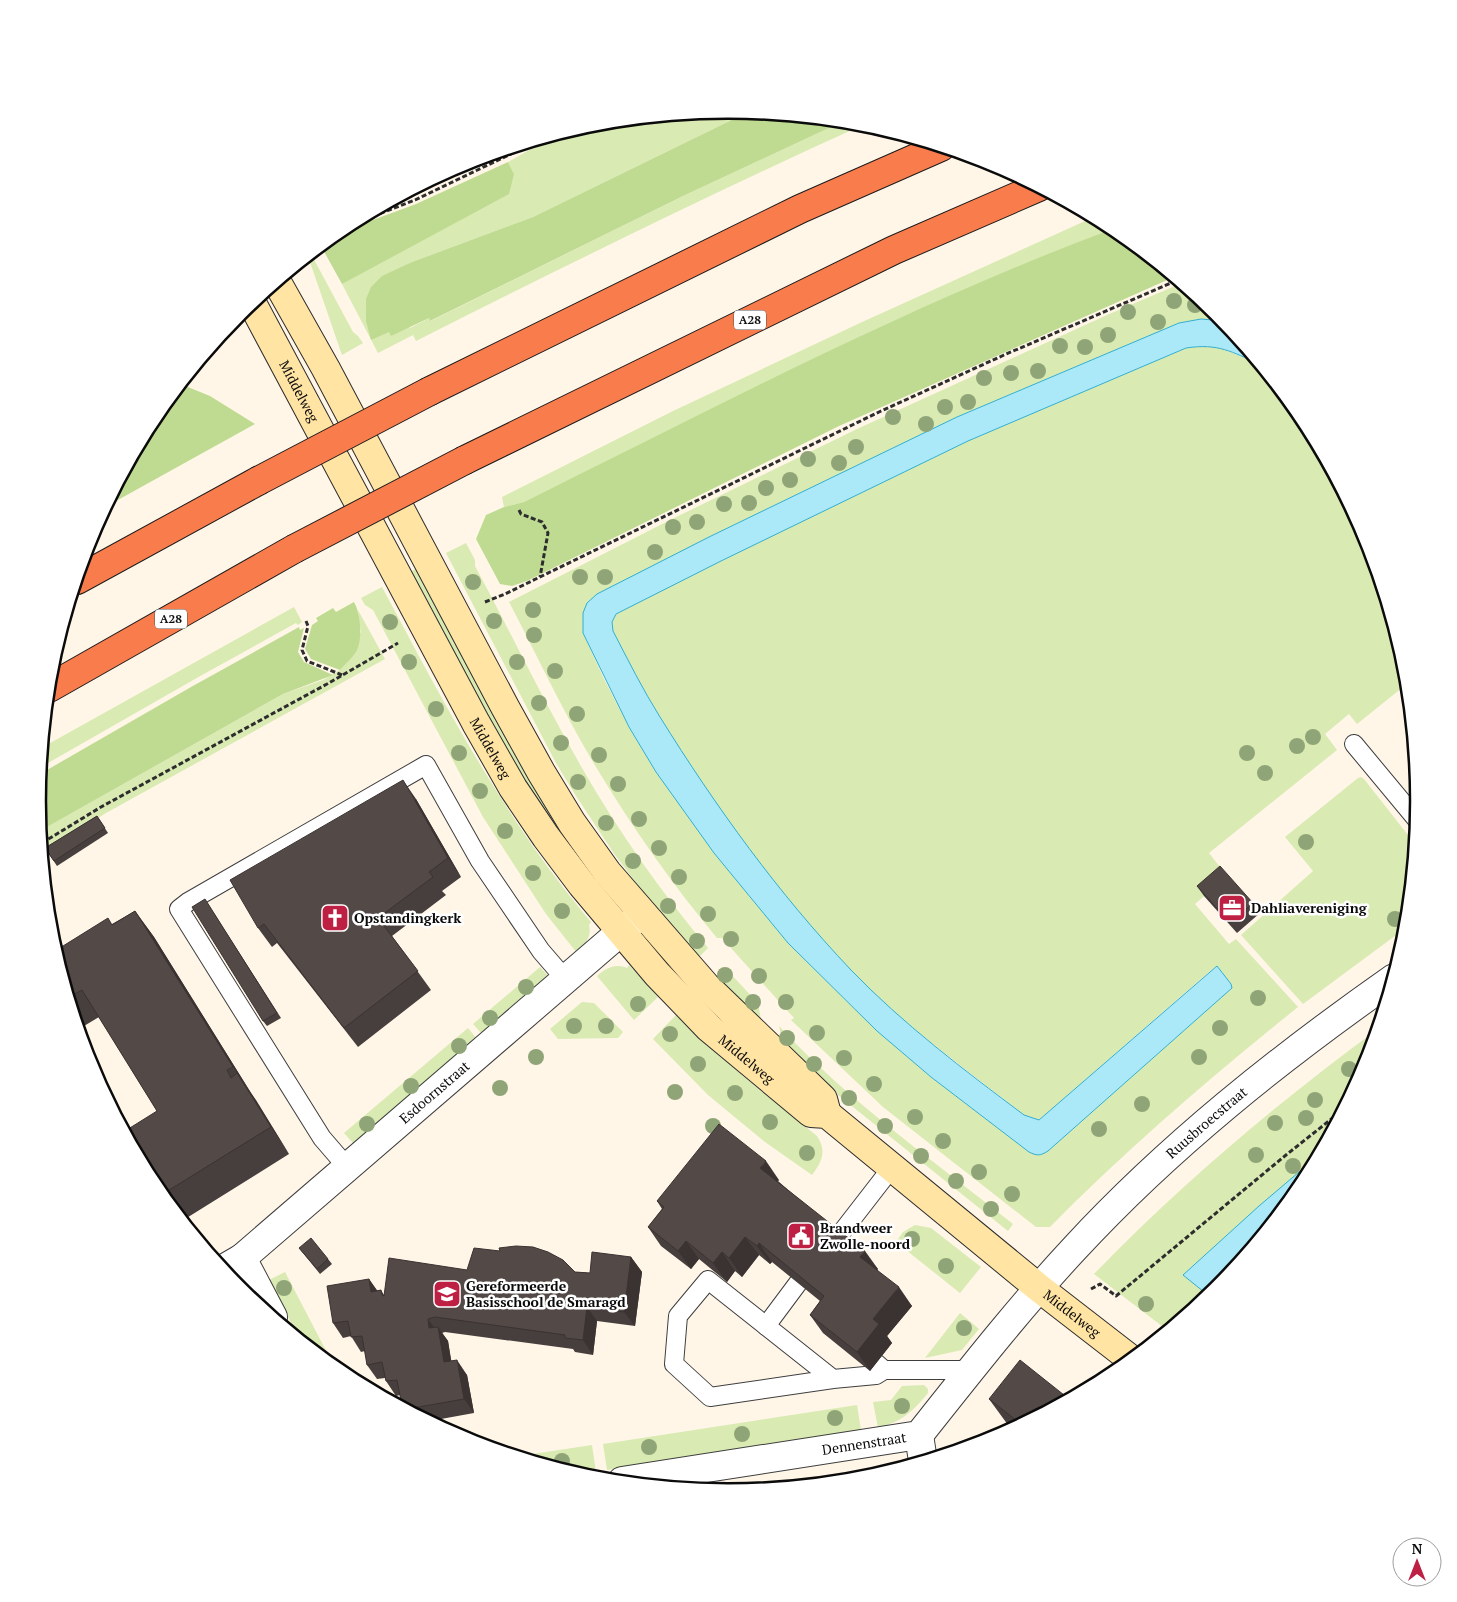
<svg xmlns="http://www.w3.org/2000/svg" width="1457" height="1602" viewBox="0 0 1457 1602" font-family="'PT Serif',serif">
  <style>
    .green { fill: #d9eab2 }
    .forest { fill: #bfdb91 }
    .water { fill: #ace9f8; stroke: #31aed1 }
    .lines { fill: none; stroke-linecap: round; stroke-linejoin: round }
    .lane-casing { stroke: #3e3e3e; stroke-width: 20 }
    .street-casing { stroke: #3e3e3e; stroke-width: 30 }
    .secondary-casing { stroke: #2d2d2d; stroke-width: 30 }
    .highway-casing { stroke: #1c1c1c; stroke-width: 30 }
    .path { stroke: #2d2d2d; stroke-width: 3; stroke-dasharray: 5 2.5; stroke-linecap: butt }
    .lane { stroke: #fff; stroke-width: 18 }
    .street { stroke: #fff; stroke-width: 28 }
    .secondary { stroke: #ffe4a3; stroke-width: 28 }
    .highway { stroke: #f97c4c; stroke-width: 28 }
    .highway-bridge-casing { stroke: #1c1c1c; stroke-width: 30; stroke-linecap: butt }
    .highway-bridge { stroke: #f97c4c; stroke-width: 28 }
    .tree { fill: #90a577 }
    .wall { fill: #473f3d }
    .shaded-wall { fill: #3a3332 }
    .building { fill: #534947; stroke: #3a3332 }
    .labels { text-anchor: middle; stroke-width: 5; stroke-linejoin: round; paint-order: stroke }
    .shield { fill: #fff; stroke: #545454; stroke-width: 1 }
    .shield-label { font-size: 12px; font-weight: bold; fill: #0b0b0b }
    .street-label { font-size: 14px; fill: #0b0b0b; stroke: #fff }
    .poi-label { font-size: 14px; font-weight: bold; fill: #0b0b0b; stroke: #fff; text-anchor: start }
    .rim { fill: none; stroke: #0b0b0b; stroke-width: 2.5 }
  </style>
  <rect width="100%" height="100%" fill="#fff6e8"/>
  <g class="green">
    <path d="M729,110L748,112L533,217L412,262L399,269L390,332L391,335L409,327L410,328L429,318L431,321L683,196L844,121L865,124C714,192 565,266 416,341L413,335L378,353L342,284L514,174L508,162L556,135L594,123Z"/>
    <polygon points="520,146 417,194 369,213 464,162"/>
    <path d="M1094,217L1115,228C912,307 718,406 524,502L504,507L502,497L673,411L860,323Z"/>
    <polygon points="311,254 353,332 358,336 363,343 342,355 310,262 310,255"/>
    <path d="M1182,283L1217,313L1225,321L1201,319L1179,323L957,417L709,537L583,622V633L604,679L629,727L656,772L714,853L788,943L877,1031L931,1077L1029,1152L1041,1155L1048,1151L1232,988L1231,984L1217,966L1209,972L1039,1120L1024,1115C981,1081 936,1048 894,1012C801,928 726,824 660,717C643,690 628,660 613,631L612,622L616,614L721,561L968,441L1186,348L1203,346H1215L1260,364L1303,417L1367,537L1406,666L1408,683L1357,724L1349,714L1325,734L1337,750L1209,853L1227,876L1195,904L1229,944L1236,939L1298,1007C1211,1077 1128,1148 1050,1227H1036L883,1107L791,1020L794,1018L722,938H717C672,884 632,827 596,767C564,714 538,657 509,602L672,519L857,429L1107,315Z"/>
    <path d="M466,543L475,560V566C511,633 544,702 582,768C618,831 661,892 708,948L697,959L640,888L615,855L576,796L556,763L446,553Z"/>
    <polygon points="419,567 598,880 594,881 529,792 409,573"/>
    <path d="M382,587C445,705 504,819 591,922L589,925C592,936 585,945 577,953L546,914L483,817L373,610L365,605L361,598Z"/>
    <polygon points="294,607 302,622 298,625 296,623 202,675 41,767 43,747"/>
    <polygon points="358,610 385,659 106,813 43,853 40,831 283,694 323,680 340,670 361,632"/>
    <polygon points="1361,777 1364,779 1415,844 1407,927 1303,1004 1241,935 1313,871 1285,837 1358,778"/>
    <path d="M629,965L658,997L634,1020L597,976C606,968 615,963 627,968Z"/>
    <polygon points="540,967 549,977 482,1034 473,1024"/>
    <polygon points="723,970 728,971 755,1000 758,1004 761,1019 715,978"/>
    <polygon points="582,1002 594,1003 623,1032 618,1038 558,1039 550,1029"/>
    <path d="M676,1015L743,1076L817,1136C827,1151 822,1162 812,1175L765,1142L708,1095L653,1039Z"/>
    <path d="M779,1026C848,1101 934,1161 1013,1224L1008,1231L818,1079L783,1043Z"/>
    <polygon points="468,1028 476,1038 353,1143 344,1133"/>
    <path d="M1378,1029L1367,1066L1303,1185L1217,1290L1167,1330L1094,1274C1181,1184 1277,1103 1378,1029Z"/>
    <polygon points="915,1225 931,1228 981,1267 960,1293 896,1242 903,1232"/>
    <polygon points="285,1272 334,1366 299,1338 269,1280"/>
    <polygon points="960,1313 979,1329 962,1350 925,1358"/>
    <path d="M924,1385L928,1389V1393C912,1412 903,1421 878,1428L873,1402L891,1400L902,1386Z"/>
    <polygon points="857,1405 861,1430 607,1470 603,1444"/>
    <polygon points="592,1445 596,1472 579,1474 519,1456"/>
  </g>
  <g class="forest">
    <polygon points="748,112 844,121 683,196 430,321 429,318 391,336 389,332 371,340 366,321 366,299 371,287 382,276 412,262 533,217"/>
    <polygon points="508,162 514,174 509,194 342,284 321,246 335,234 416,204"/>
    <path d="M1115,228L1174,277L839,426L527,581L512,586L500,584L476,539L486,515L504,507L524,502C718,406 911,304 1115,228Z"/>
    <polygon points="183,385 210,396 255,424 107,506 154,417 179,387"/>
    <path d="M354,602C361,614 363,640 356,652C352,658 345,664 340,670L311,659L305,649L312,625L318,621L316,618L333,608L336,612Z"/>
    <polygon points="299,627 300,630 304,628 298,652 304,662 333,675 283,694 40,831 38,801 40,774 191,687"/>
  </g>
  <g class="water">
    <path d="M1201,319L1225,321L1260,364C1231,352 1219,343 1186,348L968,441L721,561L616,614L612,622L613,631C628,660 643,690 660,717C716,807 778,893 851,970C903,1024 964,1070 1024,1115L1039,1120L1217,966L1231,984L1232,988L1048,1151C1040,1156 1037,1156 1029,1152L931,1077L877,1031L788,943L714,853L656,772L629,727L583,633V613L587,603L597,594L709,537L957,417L1179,323Z"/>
    <polygon points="1319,1155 1303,1185 1217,1290 1209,1296 1183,1275 1259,1206"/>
  </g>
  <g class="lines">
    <defs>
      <g id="lane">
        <polyline points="1354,744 1418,821"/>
        <polyline points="347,1167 322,1138 179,909 188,902 426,765 480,861 541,951 566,980"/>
        <polyline points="838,1237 893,1166"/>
        <polyline points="766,1326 798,1283"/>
        <polyline points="876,1363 884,1370 972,1370"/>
        <polyline points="833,1379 708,1280 678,1316 674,1364 710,1397 833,1379 876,1375 884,1370"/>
      </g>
      <g id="street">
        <polyline points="242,1258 273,1317"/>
        <path id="s1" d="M223,1269L242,1258L639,916"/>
        <polyline points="919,1435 923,1461"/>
        <path id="s2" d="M622,1481L919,1435C969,1372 1019,1308 1074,1249C1169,1146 1280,1058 1394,978"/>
      </g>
      <g id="secondary">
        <polyline points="277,282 326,369 505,707 541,772 572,823 607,872 706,986 823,1099 827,1114"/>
        <path id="s3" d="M252,303L476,723L513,788L546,837L582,885L657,974L709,1028L811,1113L827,1114L1039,1288L1132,1360"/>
      </g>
      <g id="highway">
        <polyline points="430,391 800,209 941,147"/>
        <polyline points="465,460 894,250 1039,187"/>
        <polyline points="77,580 258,481"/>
        <polyline points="49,688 294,549"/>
      </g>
    </defs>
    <use href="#lane" class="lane-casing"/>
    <use href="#street" class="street-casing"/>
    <use href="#secondary" class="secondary-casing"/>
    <use href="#highway" class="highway-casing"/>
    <g class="path">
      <polyline points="345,227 415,200 544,138"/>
      <polyline points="519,510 521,514 542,522 548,533 540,577"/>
      <polyline points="485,602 505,594 879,412 1004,355 1178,280"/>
      <polyline points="306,621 308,626 302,650 307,661 342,675"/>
      <polyline points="42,843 101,807 327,684 398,643"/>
      <polyline points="1091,1289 1100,1284 1116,1296 1286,1155 1344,1109"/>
    </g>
    <use href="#lane" class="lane"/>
    <use href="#street" class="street"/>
    <use href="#secondary" class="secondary"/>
    <use href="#highway" class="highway"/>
    <defs>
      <g id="highway-bridge">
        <polyline points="258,481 430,391"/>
        <polyline points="294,549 465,460"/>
      </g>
    </defs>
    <use href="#highway-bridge" class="highway-bridge-casing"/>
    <use href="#highway-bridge" class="highway-bridge"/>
  </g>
  <g class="tree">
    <circle cx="1174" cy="301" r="8"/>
    <circle cx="1195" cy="305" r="8"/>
    <circle cx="1128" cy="312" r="8"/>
    <circle cx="1158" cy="322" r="8"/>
    <circle cx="1108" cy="335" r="8"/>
    <circle cx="1060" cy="346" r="8"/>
    <circle cx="1085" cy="347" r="8"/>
    <circle cx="1038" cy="371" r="8"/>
    <circle cx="1011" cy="373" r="8"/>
    <circle cx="984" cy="378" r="8"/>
    <circle cx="968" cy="402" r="8"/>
    <circle cx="945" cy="407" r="8"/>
    <circle cx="893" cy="417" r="8"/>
    <circle cx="926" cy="424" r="8"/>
    <circle cx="856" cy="447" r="8"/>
    <circle cx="808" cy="459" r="8"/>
    <circle cx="839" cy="463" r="8"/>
    <circle cx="790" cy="480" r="8"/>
    <circle cx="766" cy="488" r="8"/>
    <circle cx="749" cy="503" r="8"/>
    <circle cx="724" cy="504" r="8"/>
    <circle cx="697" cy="522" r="8"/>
    <circle cx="673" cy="527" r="8"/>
    <circle cx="655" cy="552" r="8"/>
    <circle cx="580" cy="577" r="8"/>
    <circle cx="605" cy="577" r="8"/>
    <circle cx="473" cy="582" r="8"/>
    <circle cx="533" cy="610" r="8"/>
    <circle cx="494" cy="621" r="8"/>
    <circle cx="390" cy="622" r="8"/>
    <circle cx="534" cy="635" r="8"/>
    <circle cx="409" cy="662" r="8"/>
    <circle cx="517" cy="662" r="8"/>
    <circle cx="555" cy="671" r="8"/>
    <circle cx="539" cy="703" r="8"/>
    <circle cx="436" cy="709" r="8"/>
    <circle cx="577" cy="714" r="8"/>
    <circle cx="1313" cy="737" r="8"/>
    <circle cx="561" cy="743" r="8"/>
    <circle cx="1297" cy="746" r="8"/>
    <circle cx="459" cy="753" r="8"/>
    <circle cx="1247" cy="753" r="8"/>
    <circle cx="599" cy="755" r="8"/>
    <circle cx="1265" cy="773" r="8"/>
    <circle cx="578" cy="782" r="8"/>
    <circle cx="618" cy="784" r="8"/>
    <circle cx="480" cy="791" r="8"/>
    <circle cx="639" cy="819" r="8"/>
    <circle cx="606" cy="823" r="8"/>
    <circle cx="505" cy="831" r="8"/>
    <circle cx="1306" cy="842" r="8"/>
    <circle cx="659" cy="848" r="8"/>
    <circle cx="633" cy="861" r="8"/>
    <circle cx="533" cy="873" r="8"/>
    <circle cx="679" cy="877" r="8"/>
    <circle cx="668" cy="906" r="8"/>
    <circle cx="562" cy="911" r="8"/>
    <circle cx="708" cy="914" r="8"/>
    <circle cx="1395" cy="919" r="8"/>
    <circle cx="731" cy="939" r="8"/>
    <circle cx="697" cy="941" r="8"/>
    <circle cx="725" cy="975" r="8"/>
    <circle cx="759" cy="976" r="8"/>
    <circle cx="526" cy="987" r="8"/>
    <circle cx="1258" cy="998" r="8"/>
    <circle cx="753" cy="1002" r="8"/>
    <circle cx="786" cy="1002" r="8"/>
    <circle cx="638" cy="1004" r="8"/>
    <circle cx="490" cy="1018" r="8"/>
    <circle cx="574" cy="1026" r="8"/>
    <circle cx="606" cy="1026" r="8"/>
    <circle cx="1220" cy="1028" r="8"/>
    <circle cx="817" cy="1033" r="8"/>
    <circle cx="670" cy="1034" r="8"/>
    <circle cx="787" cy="1038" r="8"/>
    <circle cx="459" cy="1046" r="8"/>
    <circle cx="536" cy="1057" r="8"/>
    <circle cx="1199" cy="1057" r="8"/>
    <circle cx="844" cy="1058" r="8"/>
    <circle cx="698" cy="1064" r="8"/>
    <circle cx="814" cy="1064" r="8"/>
    <circle cx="1349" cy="1069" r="8"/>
    <circle cx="874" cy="1084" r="8"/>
    <circle cx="411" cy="1086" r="8"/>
    <circle cx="500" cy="1088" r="8"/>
    <circle cx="675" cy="1092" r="8"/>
    <circle cx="735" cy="1093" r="8"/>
    <circle cx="849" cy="1098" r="8"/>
    <circle cx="1315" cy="1100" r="8"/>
    <circle cx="1142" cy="1104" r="8"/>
    <circle cx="915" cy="1117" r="8"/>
    <circle cx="1306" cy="1118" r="8"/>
    <circle cx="770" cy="1122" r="8"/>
    <circle cx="1275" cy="1123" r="8"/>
    <circle cx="367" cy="1124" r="8"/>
    <circle cx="713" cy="1126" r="8"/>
    <circle cx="885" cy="1126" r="8"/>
    <circle cx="1099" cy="1129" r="8"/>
    <circle cx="943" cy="1141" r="8"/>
    <circle cx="807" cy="1153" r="8"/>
    <circle cx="1256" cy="1155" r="8"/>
    <circle cx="921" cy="1156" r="8"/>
    <circle cx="1293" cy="1166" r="8"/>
    <circle cx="979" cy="1172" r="8"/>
    <circle cx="956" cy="1181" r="8"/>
    <circle cx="1012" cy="1194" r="8"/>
    <circle cx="991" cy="1209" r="8"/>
    <circle cx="912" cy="1239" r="8"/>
    <circle cx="946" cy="1266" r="8"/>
    <circle cx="284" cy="1288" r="8"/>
    <circle cx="1146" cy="1304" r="8"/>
    <circle cx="964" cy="1328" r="8"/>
    <circle cx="902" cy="1406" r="8"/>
    <circle cx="835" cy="1418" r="8"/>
    <circle cx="742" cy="1434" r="8"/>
    <circle cx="649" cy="1447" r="8"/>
    <circle cx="562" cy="1461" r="8"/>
  </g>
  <g class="wall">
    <polygon points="416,799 461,877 442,891 446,895 392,936 431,990 358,1047 277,943 272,947 258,928"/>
    <polygon points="97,816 108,833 57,866 45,848"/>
    <polygon points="1197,886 1253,903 1260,913 1237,933 1204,896"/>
    <polygon points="208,904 281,1018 267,1026 263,1021"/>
    <polygon points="135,911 154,937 289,1154 185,1219 179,1211 177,1212 154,1185 157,1111 99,1017 79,1029 55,951 112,924"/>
    <polygon points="779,1180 778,1181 878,1269 877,1270 912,1306 887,1336 892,1343 870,1371 823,1333 810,1315 820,1301 772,1262 770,1264 759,1255 742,1277 735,1271 727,1282 699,1259 691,1269 661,1246 648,1227 662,1209 657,1201"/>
    <polygon points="299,1248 328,1259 332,1264 320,1274"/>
    <polygon points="631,1257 642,1272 635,1326 597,1321 593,1355 575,1352 573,1349 445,1332 442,1333 448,1341 451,1361 467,1375 474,1413 430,1421 402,1406 400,1395 396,1396 386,1381 385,1378 377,1379 367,1365 365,1351 361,1352 351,1336 343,1338 333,1323 369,1279 377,1291 381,1290 384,1295 467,1270 575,1272 590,1273"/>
    <polygon points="989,1399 1069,1399 1012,1429 1008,1425"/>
  </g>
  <g class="shaded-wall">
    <polygon points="403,780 416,799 461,877 448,858"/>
    <polygon points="135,911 154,937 251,1093 233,1067"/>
    <polygon points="237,1073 256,1100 289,1154 271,1127"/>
    <polygon points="766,1161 779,1180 773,1186 760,1168"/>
    <polygon points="745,1237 759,1255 742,1277 729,1258"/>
    <polygon points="686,1241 699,1259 691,1269 678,1251"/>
    <polygon points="759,1243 772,1262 770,1264 757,1246"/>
    <polygon points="865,1251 878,1269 873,1276 860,1257"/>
    <polygon points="722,1252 735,1271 727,1282 713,1263"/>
    <polygon points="631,1257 642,1272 635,1326 624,1312"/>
    <polygon points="369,1279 379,1293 371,1292"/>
    <polygon points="899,1287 912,1306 887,1336 892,1343 870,1371 857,1352 873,1319"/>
    <polygon points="587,1307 597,1321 593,1355 583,1340"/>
    <polygon points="428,1319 438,1333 429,1328"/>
    <polygon points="438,1327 448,1341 454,1377 444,1362"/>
    <polygon points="457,1360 467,1375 474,1413 464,1399"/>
  </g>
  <g class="building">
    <polygon points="403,780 448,858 429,872 433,877 378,918 418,971 344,1028 264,924 258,928 230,880"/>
    <polygon points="97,816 105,828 54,861 45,848"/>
    <polygon points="1220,866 1253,903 1230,923 1197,886"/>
    <polygon points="205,899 277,1013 263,1021 192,907"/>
    <polygon points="135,911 233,1067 227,1070 231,1078 237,1073 271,1127 166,1192 161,1184 156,1187 154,1185 125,1131 157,1111 82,990 69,997 55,951 108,918 112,925"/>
    <polygon points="719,1124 766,1161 760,1168 865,1251 860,1257 899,1287 873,1319 879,1324 857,1352 810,1315 824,1296 759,1243 757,1246 745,1237 729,1258 722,1252 713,1263 686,1241 678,1251 648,1227 664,1207 657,1201"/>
    <polygon points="311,1238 328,1259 317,1269 299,1248"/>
    <polygon points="516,1246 533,1247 548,1252 563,1260 575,1272 590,1273 592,1252 631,1257 624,1312 587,1307 583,1340 565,1338 565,1335 435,1317 428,1319 429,1328 438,1327 444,1362 457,1360 464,1399 407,1409 402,1406 397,1380 386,1381 382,1362 367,1365 362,1336 351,1337 348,1321 333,1323 327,1286 369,1279 371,1292 381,1290 382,1295 384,1296 389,1258 467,1270 474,1248 500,1251 499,1248"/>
    <polygon points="1020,1360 1069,1399 1021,1424 989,1399"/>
    <polygon points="858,1478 858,1479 841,1481"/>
  </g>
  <defs>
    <symbol id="office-square" viewBox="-11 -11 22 22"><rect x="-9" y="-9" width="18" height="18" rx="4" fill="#be2044" stroke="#fff"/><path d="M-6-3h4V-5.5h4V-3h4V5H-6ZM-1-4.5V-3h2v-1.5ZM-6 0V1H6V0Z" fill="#fff"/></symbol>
    <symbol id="church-square" viewBox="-11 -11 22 22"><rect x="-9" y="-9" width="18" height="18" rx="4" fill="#be2044" stroke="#fff"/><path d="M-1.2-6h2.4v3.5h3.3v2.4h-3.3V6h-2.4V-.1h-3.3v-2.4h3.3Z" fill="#fff"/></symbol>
    <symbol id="civic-square" viewBox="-11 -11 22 22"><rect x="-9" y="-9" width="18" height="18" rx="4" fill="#be2044" stroke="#fff"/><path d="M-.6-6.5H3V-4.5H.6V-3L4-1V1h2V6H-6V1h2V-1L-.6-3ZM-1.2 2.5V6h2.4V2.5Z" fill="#fff"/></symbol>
    <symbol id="school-square" viewBox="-11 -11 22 22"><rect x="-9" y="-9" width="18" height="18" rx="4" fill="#be2044" stroke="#fff"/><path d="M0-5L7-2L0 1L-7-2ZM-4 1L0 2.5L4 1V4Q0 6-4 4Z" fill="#fff"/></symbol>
  </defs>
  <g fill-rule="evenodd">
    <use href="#office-square" x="1216" y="892" width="32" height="32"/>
    <use href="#church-square" x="319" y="902" width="32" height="32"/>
    <use href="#civic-square" x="785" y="1220" width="32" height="32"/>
    <use href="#school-square" x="431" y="1278" width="32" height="32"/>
  </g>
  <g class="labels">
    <g class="shield">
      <rect x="734" y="310.5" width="32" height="19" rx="4"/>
      <rect x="155" y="609.5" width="32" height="19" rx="4"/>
    </g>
    <g class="shield-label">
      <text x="750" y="324">A28</text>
      <text x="171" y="623">A28</text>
    </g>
    <g class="street-label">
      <text dy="5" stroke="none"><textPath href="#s3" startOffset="100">Middelweg</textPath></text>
      <text dy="5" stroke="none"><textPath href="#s3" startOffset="505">Middelweg</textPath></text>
      <text dy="5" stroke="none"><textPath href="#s3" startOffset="910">Middelweg</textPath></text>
      <text dy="5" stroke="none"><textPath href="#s1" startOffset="276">Esdoornstraat</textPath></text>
      <text dy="5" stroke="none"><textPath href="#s2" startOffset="726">Ruusbroecstraat</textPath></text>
      <text dy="5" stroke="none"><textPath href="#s3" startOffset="1326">Middelweg</textPath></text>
      <text dy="5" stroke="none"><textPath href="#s2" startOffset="245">Dennenstraat</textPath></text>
    </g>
    <g class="poi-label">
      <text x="1251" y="913">Dahliavereniging</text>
      <text x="354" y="923">Opstandingkerk</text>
      <text x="820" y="1233">Brandweer<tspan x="820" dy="16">Zwolle-noord</tspan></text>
      <text x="466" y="1291">Gereformeerde<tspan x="466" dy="16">Basisschool de Smaragd</tspan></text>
    </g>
  </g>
  <path d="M0 0H1457V1602H0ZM46 801a682 682 0 1 1 1364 0a682 682 0 1 1-1364 0Z" fill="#fff" fill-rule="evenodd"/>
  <path class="rim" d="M46 801a682 682 0 1 1 1364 0a682 682 0 1 1-1364 0Z"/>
  <g transform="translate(1417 1562)"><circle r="24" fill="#ffffff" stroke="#9d9d9d"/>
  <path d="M0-4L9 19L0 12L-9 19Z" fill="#be2044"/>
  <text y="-8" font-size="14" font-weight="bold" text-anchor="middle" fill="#0b0b0b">N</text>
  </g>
</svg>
